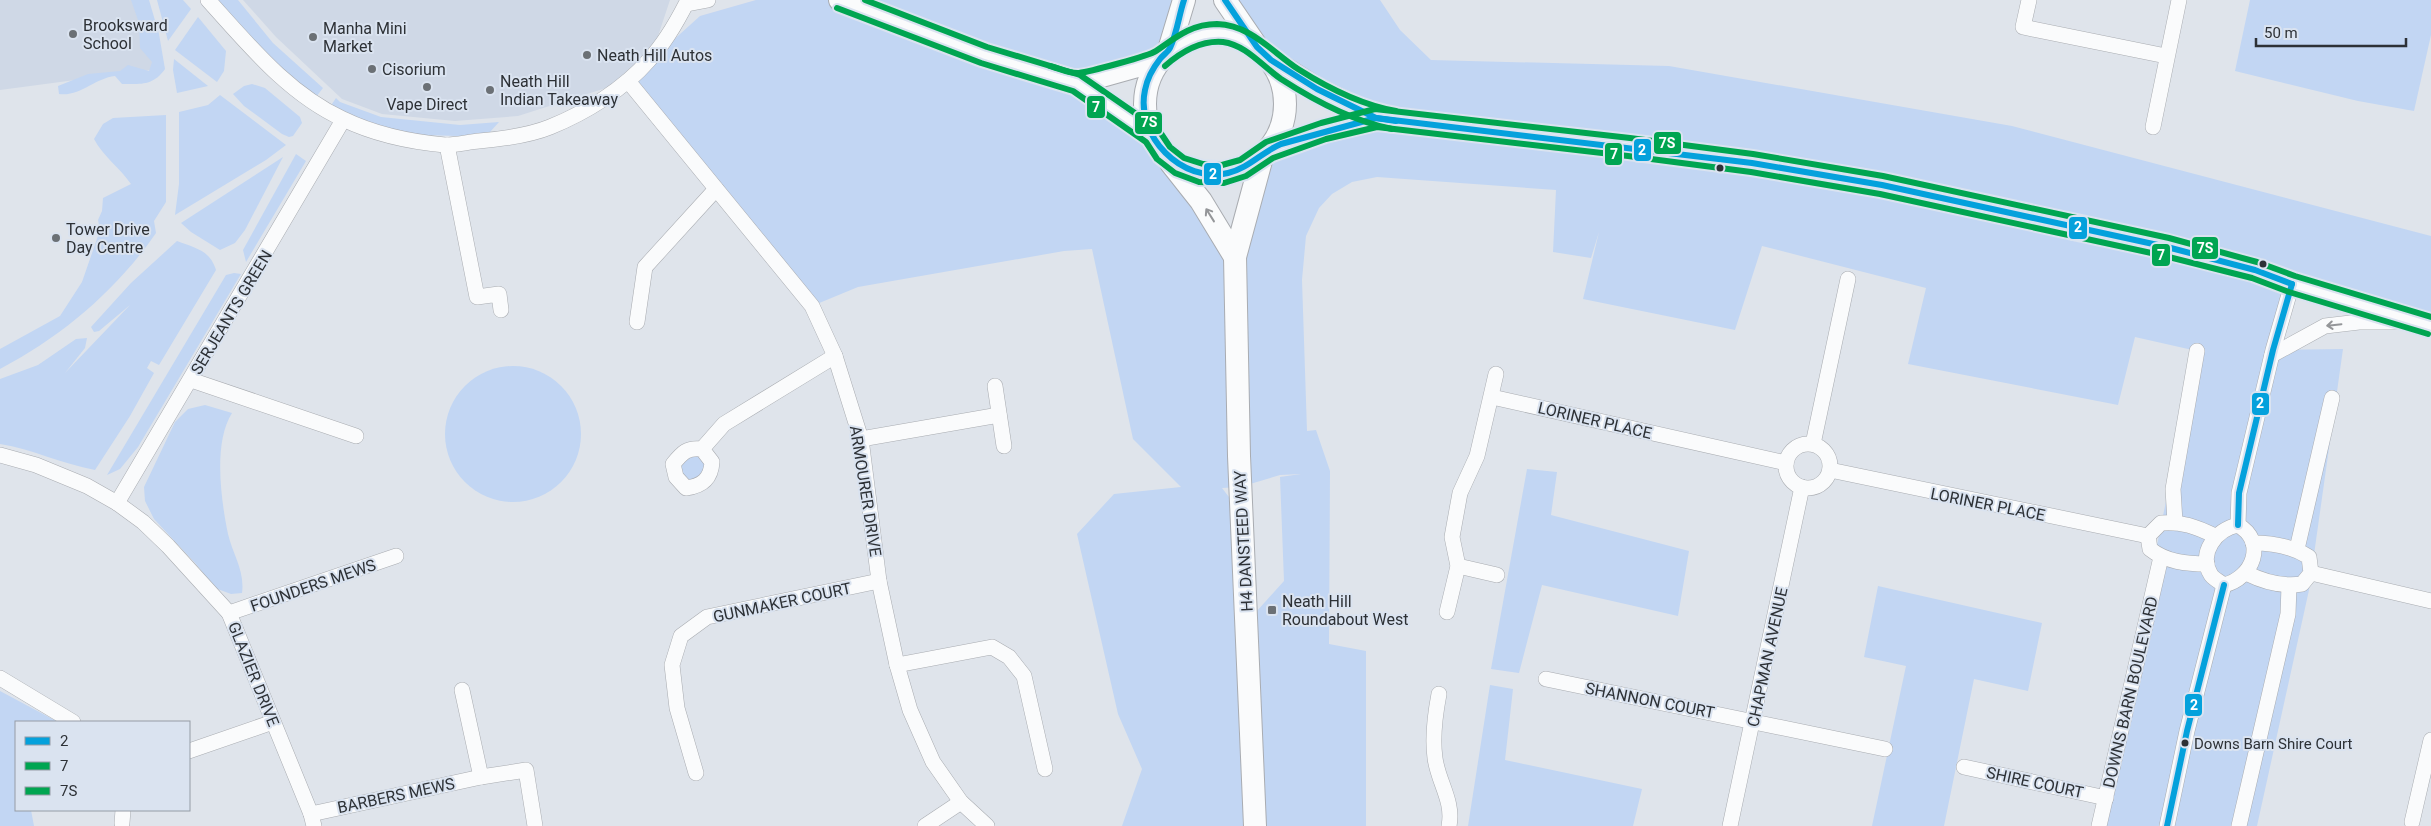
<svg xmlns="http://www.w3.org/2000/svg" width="2431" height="826" viewBox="0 0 2431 826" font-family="Roboto,sans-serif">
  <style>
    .built { fill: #cfd8e6 }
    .green { fill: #c2d6f3; fill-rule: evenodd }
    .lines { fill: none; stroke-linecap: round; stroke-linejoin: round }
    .street-casing { stroke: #a9acb1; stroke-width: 16 }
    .secondary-casing { stroke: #a9acb1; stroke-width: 24 }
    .street { stroke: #fafbfc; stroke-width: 15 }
    .secondary { stroke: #fafbfc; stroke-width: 22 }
    .bus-1-casing { stroke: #dae3f0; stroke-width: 10 }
    .bus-2-casing { stroke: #dae3f0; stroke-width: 10 }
    .bus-3-casing { stroke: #dae3f0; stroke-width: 10 }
    .bus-1 { stroke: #04a1dc; stroke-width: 6 }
    .bus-2 { stroke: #00a551; stroke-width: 6 }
    .bus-3 { stroke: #00a551; stroke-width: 6 }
    .oneway { stroke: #949699 }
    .poi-dot { fill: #6b7075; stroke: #dae3f0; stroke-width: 2 }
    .bus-dot { fill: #2d3136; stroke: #dae3f0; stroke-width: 2 }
    .labels { text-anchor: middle; stroke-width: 4; stroke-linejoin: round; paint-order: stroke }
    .bus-label { font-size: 15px; fill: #2d3136; stroke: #dae3f0; text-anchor: start }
    .poi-label { font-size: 16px; fill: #2d3136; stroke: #dae3f0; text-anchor: start }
    .street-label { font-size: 16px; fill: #2d3136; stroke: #dae3f0 }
    .line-badge { stroke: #dae3f0; stroke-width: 2 }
    .badge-label { font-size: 14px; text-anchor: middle; font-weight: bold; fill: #fff }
  </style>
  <rect width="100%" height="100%" fill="#dfe4eb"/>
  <g class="built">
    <polygon points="0,0 134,0 158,69 0,90"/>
    <polygon points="243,0 670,0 650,60 628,81 518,116 455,121 382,114 342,99 276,37"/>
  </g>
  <g class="green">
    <path d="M131,0H149L159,34L165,69C153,86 141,84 122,84L115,76C95,78 80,97 59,94L58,86L88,74L120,71L128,65L149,71L152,62L140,48L139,23Z"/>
    <polygon points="157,0 183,0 191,9 168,41"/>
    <polygon points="215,0 238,0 273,43 323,88 316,97 286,73"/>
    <path d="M756,0H1184L1169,50L1078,83L1152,136L1201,201L1235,256L1262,157L1375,118L1271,60L1225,0H1380L1400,30L1431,60L1669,66L2012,126L2431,236V326L2293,284L2274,350L2343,349L2309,590L2257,826H2099L2197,351L2135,337L2118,405L1908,364L1926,288L1762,246L1735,330L1583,299L1599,232L1591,258L1553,252L1556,190L1377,177L1352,182L1332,194L1319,208L1306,236L1302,280L1307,431L1316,430L1330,471L1329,644L1366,651V826H1122L1142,769L1118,714L1077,534L1114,494L1181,487L1133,439L1092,249L1064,251L858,287L812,306L628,81L700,16ZM1301,474L1280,477L1284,581L1247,622L1242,514L1222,488L1240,487L1280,475Z"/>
    <polygon points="2250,0 2431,0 2431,35 2414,111 2358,101 2235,71"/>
    <polygon points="198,17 226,51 224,71 217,82 175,50"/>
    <polygon points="174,59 208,86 177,93 173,70"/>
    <polygon points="252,84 265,88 300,117 302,123 293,136 289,137 282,134 244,106 233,94 244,86"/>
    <polygon points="220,95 286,145 266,160 175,215 179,184 179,112 208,105"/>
    <polygon points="336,98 340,102 381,117 460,125 499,122 490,132 459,136 424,135 395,131 363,122 334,107 332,104"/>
    <path d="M166,115V202L154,221L156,233C116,291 61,337 0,369V349L60,316L82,282L100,230L98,220L102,211L103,198L131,184C120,168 103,156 94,139L103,124L113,118Z"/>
    <polygon points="296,154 306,161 246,262 243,250"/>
    <polygon points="283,157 245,230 235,243 220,250 191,232 181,223"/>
    <path d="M177,241C195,248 210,250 216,270L159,365L151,361L147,368L154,373L130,416L95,470C62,464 32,449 0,444V379L38,365L76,339L87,338L85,348L65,373L130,305L99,331L94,332L91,327L131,283Z"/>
    <polygon points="234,273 241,274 138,447 120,469 107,475 226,275"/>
    <circle cx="513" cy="434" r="68"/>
    <path d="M205,405L232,413C213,443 221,500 228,534C233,555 245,571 242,593L231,594L215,588L196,564L154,519L145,501L144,487L175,422L188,409Z"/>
    <polygon points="688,455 701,455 707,465 704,475 692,481 682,476 681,464"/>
    <polygon points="1527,469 1557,472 1551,515 1689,551 1678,616 1542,585 1519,673 1491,669"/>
    <polygon points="1878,586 2042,623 2028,691 1974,679 1944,826 1872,826 1906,666 1864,657"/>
    <polygon points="1490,685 1513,689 1505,760 1642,789 1633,826 1468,826"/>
    <polygon points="0,691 58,722 16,722 16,810 31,810 34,826 0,826"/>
  </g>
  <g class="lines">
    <defs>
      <g id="street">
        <path d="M208,0C248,44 288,94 343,119C374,134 412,142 445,145C456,145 468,142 479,141C502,139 528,136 550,127C585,113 624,89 649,60C664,44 678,20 688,0"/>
        <polyline points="2029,0 2023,27 2166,56"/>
        <polyline points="687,4 708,0"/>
        <polyline points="628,81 812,306 835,356 861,439 879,581 897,665 910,710 933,762 961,802 987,826"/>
        <polyline points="2153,127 2179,0"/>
        <polyline points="447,145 477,297 499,294 501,310"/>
        <polyline points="637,322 645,267 716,189"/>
        <polyline points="2272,355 2325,326 2359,322 2398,322"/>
        <polyline points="191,380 356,436"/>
        <polyline points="995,386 1004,446"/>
        <polyline points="1492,397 1786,463"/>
        <polyline points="861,439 999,415"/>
        <polyline points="1813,444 1848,279"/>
        <circle cx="1808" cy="466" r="22"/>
        <path d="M702,449C687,447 682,453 673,464L676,477L686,488C702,486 711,479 712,462L702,449L724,424L835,356"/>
        <polyline points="0,455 36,465 87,486 117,503 143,522 168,546 229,613 311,814 314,826"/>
        <polyline points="1830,470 2148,536"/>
        <polyline points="117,503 343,120"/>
        <polyline points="2175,522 2173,489 2197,351"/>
        <polyline points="2238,525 2239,493 2273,350 2292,284"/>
        <path d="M2238,525C2267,542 2253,578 2224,585C2220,582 2214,579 2211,575C2197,553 2217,529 2238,525Z"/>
        <polyline points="2297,549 2332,398"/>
        <path d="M2207,564C2187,564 2166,562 2150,549L2148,536L2161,523C2181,521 2197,527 2215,536"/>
        <polyline points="1458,566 1497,575"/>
        <path d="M2246,573C2264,582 2283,587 2302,584L2311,573L2309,557C2292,546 2273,543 2253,543"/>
        <polyline points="2311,573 2431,601"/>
        <polyline points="1447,612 1458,566 1452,537 1460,493 1477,456 1496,374"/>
        <polyline points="229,613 396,556"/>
        <polyline points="897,665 992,647 1009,657 1024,676 1045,769"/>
        <polyline points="0,678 73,722"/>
        <polyline points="1546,679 1885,749"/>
        <polyline points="462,690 481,777"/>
        <path d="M1439,694C1435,715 1432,737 1435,758C1438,782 1454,801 1449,826"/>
        <polyline points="189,751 273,722"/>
        <polyline points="1964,767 2106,798"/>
        <polyline points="696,773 677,708 672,665 681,636 707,617 879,581"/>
        <polyline points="311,814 481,777 526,770 535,826"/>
        <polyline points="2412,822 2431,740"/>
        <polyline points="122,823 123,810"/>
        <polyline points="925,826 961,802"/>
        <polyline points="1730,826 1802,487"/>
        <polyline points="2099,826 2161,557"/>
        <polyline points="2167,826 2187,731 2224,585"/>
        <polyline points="2239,826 2288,614 2289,586"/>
      </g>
      <g id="secondary">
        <polyline points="840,0 984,55 1077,83 1152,136"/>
        <polyline points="1225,0 1257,47"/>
        <circle cx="1215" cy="104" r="70"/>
        <polyline points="1169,50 1184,0"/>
        <polyline points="1271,60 1317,89 1376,118 1752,163 1882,185 2167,247 2255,270 2292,284 2431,326"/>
        <polyline points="1077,83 1159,60"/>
        <polyline points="1269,150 1323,131 1376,118"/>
        <polyline points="1171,163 1201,201 1235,257"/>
        <polyline points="1255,826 1239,456 1235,257 1262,157"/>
      </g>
    </defs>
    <use href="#street" class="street-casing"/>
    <use href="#secondary" class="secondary-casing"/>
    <use href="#street" class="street"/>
    <use href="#secondary" class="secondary"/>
    <defs>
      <g id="bus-1">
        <path d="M1184,0C1179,15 1177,33 1170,48C1168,52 1163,55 1160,59C1153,68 1147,79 1145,90C1135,136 1182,184 1228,173C1249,168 1262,152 1281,144L1376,118L1752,163L1882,185L2167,247L2255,270L2292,284"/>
        <polyline points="1225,0 1257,47 1271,60 1317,89 1376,118 1396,121"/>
        <polyline points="2238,525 2239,493 2273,350 2292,284"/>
        <polyline points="2167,826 2187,731 2224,585"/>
      </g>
      <g id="bus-2">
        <polyline points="837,8 981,63 1073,91 1146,142 1157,159 1175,173 1199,182 1224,183 1246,176 1273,158 1326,139 1377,127 1628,156 1751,172 1880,194 2165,256 2252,278 2289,292 2428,334"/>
        <path d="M1165,66C1181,52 1200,40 1223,42C1246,45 1262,66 1281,79C1315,101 1352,121 1392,129"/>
      </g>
      <g id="bus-3">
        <polyline points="865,0 987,47 1080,75 1158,129 1170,147 1184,158 1203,164 1222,165 1240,160 1266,142 1321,123 1375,109 1630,138 1753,154 1883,176 2169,238 2257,262 2295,276 2431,317"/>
        <path d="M1050,66C1058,68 1070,74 1079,73C1088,72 1149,56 1156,51C1175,38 1191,24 1217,24C1251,25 1272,52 1298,69C1328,88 1361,105 1396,111"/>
      </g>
    </defs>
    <use href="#bus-1" class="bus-1-casing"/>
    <use href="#bus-2" class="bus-2-casing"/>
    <use href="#bus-3" class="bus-3-casing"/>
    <use href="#bus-1" class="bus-1"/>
    <use href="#bus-2" class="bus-2"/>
    <use href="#bus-3" class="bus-3"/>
  </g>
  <defs><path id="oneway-shaft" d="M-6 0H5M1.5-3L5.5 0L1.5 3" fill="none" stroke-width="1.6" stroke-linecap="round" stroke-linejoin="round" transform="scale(1.25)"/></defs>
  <g class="oneway">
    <use href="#oneway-shaft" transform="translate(1210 215) rotate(-122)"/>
    <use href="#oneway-shaft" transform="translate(2334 325) rotate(174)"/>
  </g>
  <g class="poi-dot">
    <circle cx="73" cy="34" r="5"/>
    <circle cx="313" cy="37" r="5"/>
    <circle cx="587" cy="55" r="5"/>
    <circle cx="372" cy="69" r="5"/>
    <circle cx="427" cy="87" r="5"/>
    <circle cx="490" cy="90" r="5"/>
    <circle cx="56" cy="238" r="5"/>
    <rect x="1267" y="605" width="10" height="10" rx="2.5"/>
  </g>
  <g class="bus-dot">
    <circle cx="1720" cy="168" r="4.5"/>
    <circle cx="2263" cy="264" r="4.5"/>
    <circle cx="2185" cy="743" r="4.5"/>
  </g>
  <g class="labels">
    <g class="bus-label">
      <text x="2194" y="749">Downs Barn Shire Court</text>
    </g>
    <g class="poi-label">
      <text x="83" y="31">Brooksward<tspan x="83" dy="18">School</tspan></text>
      <text x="323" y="34">Manha Mini<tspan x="323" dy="18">Market</tspan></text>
      <text x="597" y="61">Neath Hill Autos</text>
      <text x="382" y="75">Cisorium</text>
      <text x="500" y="87">Neath Hill<tspan x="500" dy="18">Indian Takeaway</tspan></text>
      <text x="427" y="110" text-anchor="middle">Vape Direct</text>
      <text x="66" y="235">Tower Drive<tspan x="66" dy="18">Day Centre</tspan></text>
      <text x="1282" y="607">Neath Hill<tspan x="1282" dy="18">Roundabout West</tspan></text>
    </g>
    <g class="street-label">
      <text transform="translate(231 312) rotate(-59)" y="6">SERJEANTS GREEN</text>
      <text transform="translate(1595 420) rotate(13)" y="6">LORINER PLACE</text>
      <text transform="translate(866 491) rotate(81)" y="6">ARMOURER DRIVE</text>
      <text transform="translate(1988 504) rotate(11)" y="6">LORINER PLACE</text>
      <text transform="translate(1243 541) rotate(-93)" y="6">H4 DANSTEED WAY</text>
      <text transform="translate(313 585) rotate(-19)" y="6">FOUNDERS MEWS</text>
      <text transform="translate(782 602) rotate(-12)" y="6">GUNMAKER COURT</text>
      <text transform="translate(1767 657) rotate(-78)" y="6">CHAPMAN AVENUE</text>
      <text transform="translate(254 674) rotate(68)" y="6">GLAZIER DRIVE</text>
      <text transform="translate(2130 692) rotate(-77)" y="6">DOWNS BARN BOULEVARD</text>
      <text transform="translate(1650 700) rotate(11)" y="6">SHANNON COURT</text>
      <text transform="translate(2035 782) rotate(12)" y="6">SHIRE COURT</text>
      <text transform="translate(396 795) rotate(-12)" y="6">BARBERS MEWS</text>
    </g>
  </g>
  <g class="line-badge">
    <rect x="1086" y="95" width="20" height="24" rx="5" fill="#00a551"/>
    <rect x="1134" y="111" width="29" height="24" rx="5" fill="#00a551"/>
    <rect x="1653" y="131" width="29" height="24" rx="5" fill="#00a551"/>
    <rect x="1633" y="138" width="19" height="24" rx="5" fill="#04a1dc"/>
    <rect x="1604" y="142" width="19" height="24" rx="5" fill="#00a551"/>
    <rect x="1203" y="162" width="19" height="24" rx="5" fill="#04a1dc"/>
    <rect x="2068" y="216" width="20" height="24" rx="5" fill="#04a1dc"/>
    <rect x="2191" y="236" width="28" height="24" rx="5" fill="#00a551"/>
    <rect x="2151" y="243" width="20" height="24" rx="5" fill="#00a551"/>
    <rect x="2251" y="392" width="19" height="24" rx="5" fill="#04a1dc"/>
    <rect x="2184" y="693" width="19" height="24" rx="5" fill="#04a1dc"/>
  </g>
  <g class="badge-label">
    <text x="1096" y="112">7</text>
    <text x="1149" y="127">7S</text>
    <text x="1667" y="148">7S</text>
    <text x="1642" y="155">2</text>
    <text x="1614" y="159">7</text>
    <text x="1213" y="179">2</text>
    <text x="2078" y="232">2</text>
    <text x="2205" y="253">7S</text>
    <text x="2161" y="260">7</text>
    <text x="2260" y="408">2</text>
    <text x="2194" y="710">2</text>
  </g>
  <rect x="15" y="721" width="175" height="90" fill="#dae3f0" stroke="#959ca6"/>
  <rect x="25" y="737" width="25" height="8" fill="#04a1dc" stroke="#959ca6"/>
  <text x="60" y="746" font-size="15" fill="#2d3136">2</text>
  <rect x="25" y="762" width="25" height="8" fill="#00a551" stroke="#959ca6"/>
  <text x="60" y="771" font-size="15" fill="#2d3136">7</text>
  <rect x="25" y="787" width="25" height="8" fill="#00a551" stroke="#959ca6"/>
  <text x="60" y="796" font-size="15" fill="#2d3136">7S</text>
  <path d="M2256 38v8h150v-8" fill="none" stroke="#2d3136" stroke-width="2.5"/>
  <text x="2264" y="38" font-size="15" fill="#2d3136" stroke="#dae3f0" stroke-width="4" paint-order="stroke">50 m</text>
</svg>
